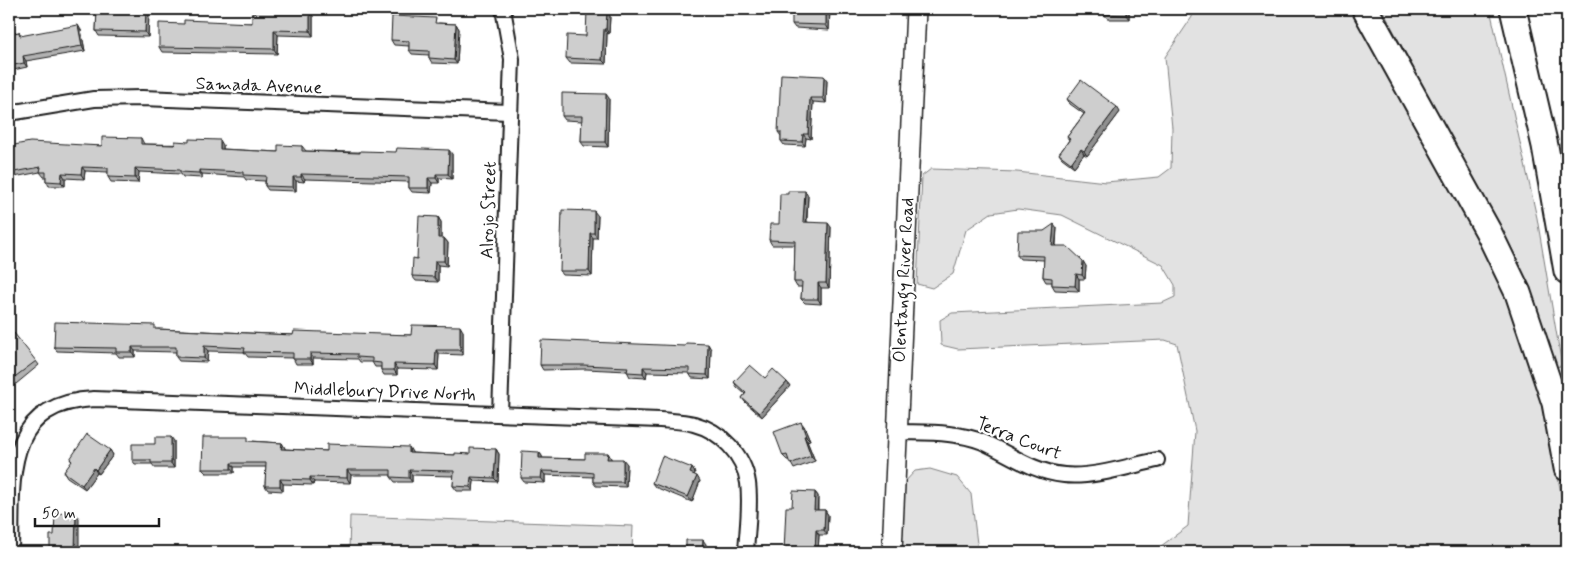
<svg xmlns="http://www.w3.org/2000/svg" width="1576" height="561" viewBox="0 0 1576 561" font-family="Mynerve,sans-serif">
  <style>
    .green { fill: #e2e2e2; stroke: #7f7f7f }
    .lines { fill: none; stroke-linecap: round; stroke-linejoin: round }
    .street-casing { stroke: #1c1c1c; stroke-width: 18 }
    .secondary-casing { stroke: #1c1c1c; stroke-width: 22 }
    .highway-casing { stroke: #1c1c1c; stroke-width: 29 }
    .street { stroke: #fff; stroke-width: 14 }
    .secondary { stroke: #fff; stroke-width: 19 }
    .highway { stroke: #fff; stroke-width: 25 }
    .wall { fill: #b1b1b1; stroke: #1c1c1c }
    .shaded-wall { fill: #909090; stroke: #1c1c1c }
    .building { fill: #cecece; stroke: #1c1c1c }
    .labels { text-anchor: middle; stroke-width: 4.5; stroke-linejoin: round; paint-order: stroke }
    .street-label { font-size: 18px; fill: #1c1c1c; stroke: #fff }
  </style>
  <rect width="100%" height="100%" fill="#fff"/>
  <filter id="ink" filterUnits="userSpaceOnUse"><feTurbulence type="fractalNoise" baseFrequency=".02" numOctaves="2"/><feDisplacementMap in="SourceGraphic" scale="10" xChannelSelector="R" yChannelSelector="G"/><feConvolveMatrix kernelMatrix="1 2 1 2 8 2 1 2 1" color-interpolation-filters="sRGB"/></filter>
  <g filter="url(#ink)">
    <g class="green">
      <path d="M1193,9H1352C1412,111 1477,212 1519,323C1534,365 1544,408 1553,451C1559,484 1567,519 1567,552H1153L1188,526L1195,431L1177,344L1165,340L958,349L941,345L940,320L952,313L1162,303L1175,297V285L1163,265L1062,215L1018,209L991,213L966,230L953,274L932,288L917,284L922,176L931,169L1017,172L1106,182L1159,177L1171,168L1172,128L1165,57L1192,17Z"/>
      <polygon points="1382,9 1490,9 1537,218 1562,366 1553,367 1501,232"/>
      <polygon points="930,469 957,477 971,494 978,552 902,552 902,485 915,471"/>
      <polygon points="350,516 633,526 632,552 349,552"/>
    </g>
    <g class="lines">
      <defs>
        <g id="street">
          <polyline points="9,113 94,99 142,98 509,112"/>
          <polyline points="500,414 512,59 503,9"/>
          <path d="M896,432C925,433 956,431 983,442C1010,454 1033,472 1064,475C1093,478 1129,466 1157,460"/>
          <path d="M11,552C13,483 1,403 94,399L660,420C671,421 683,421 694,424C721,431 744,455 748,483C751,506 747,530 746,552"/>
        </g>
        <polyline id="secondary" points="892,552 916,9"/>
        <g id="highway">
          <polyline points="1365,9 1488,231 1518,293 1555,403 1567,468"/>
          <polyline points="1513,9 1545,146 1567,271"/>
        </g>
      </defs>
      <use href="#street" class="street-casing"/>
      <use href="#secondary" class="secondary-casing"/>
      <use href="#highway" class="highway-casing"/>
      <use href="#street" class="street"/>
      <use href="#secondary" class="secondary"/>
      <use href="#highway" class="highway"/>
    </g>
    <g class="wall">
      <polygon points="97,9 146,9 149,13 148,37 99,36 96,31"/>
      <polygon points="256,9 290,9 290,11 310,12 313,16 313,36 278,35 277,54 162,52 159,47 184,24 252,23 255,13"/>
      <polygon points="830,9 829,30 795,28 792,24"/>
      <polygon points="1104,9 1129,9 1129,19 1108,19 1104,14"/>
      <polygon points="607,11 610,16 609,34 607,33 606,64 570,63 566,58 586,36"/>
      <polygon points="439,23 456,24 459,29 457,64 432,63 429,58 429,55 412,54 409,50 409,46 394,45 391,40"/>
      <polygon points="81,30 85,51 26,61 27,67 9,71 9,34 19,32 22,36"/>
      <polygon points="827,80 826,103 813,102 811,139 806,138 805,146 784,145 781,141 781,136 778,132"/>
      <polygon points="609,98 608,147 584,146 581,142 582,121 565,120 562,116"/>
      <polygon points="1067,99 1120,112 1087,156 1084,154 1074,167 1062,158 1059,154 1069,140 1067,137 1084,114 1070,104"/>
      <polygon points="141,138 144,144 223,145 223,149 278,152 302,146 306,151 452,154 452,179 439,178 439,183 432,183 431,193 412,192 409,188 409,182 305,179 304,182 296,181 296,191 268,190 265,186 265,181 246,180 244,177 202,174 202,178 183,177 181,174 139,172 138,183 111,182 108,177 108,172 85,171 84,179 65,178 65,186 49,186 46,181 46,177 44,177 40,172 9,178 9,146 102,146"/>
      <polygon points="808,196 807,222 831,227 829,288 821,288 821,304 805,303 801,299 802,287 797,287 794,282 795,245 772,245 769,240 779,224"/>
      <polygon points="598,216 597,238 593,238 592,276 563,275 560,271"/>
      <polygon points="438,217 441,222 441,238 444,238 448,243 447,266 438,265 438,282 416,281 412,276 417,259"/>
      <polygon points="1057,228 1056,246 1086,266 1085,279 1079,279 1079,291 1055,290 1052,285 1052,282 1046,282 1043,277 1044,260 1020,259 1017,255 1044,231"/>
      <polygon points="158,329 293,335 411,335 463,331 463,355 439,354 438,370 397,369 397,375 384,375 381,370 381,367 375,367 372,362 360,362 358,359 313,358 313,364 296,364 293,358 248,357 244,352 208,351 207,362 179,361 176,357 176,352 135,351 135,357 119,357 116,353 57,351 54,347"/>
      <polygon points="9,337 36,361 39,365 16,384 10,378 9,379"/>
      <polygon points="711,349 710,379 692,378 689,373 647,372 646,378 630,377 627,371 586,369 543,370 540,365"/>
      <polygon points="765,378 787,382 790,386 762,417 745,402 742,398 745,394 737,387 734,382"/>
      <polygon points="804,426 810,440 807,441 815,461 794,469 789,460 787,460 783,456"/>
      <polygon points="174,441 174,468 155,468 152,464 135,464 132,460 155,444"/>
      <polygon points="251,441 282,443 285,449 327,451 412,452 412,453 455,455 470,454 496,449 499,454 498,482 474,481 473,491 457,491 453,486 454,476 412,475 412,482 395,482 391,477 391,475 351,475 350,483 314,482 313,485 283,484 283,491 268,490 265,486 266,467 234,467 234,473 206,473 202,469"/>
      <polygon points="110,450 113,455 99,474 97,473 85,489 67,477 64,472 72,462 70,459"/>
      <polygon points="539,452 542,456 542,458 585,459 608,453 611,459 627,464 626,487 596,486 593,482 593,477 545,475 545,483 524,482 521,478"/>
      <polygon points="692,468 695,473 694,475 700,481 692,502 655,487 652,483"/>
      <polygon points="815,492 818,496 818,510 825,510 828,515 827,535 819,535 818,552 784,552 792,507"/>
    </g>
    <g class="shaded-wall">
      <polygon points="146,9 149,13 148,37 145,32"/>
      <polygon points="826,9 830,9 829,30 826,25"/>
      <polygon points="1126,9 1129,9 1129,19 1126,15"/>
      <polygon points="607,11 610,16 609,34 606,29"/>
      <polygon points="310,12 313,16 313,36 310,31"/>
      <polygon points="456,24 459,29 457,64 454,60"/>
      <polygon points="78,25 81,30 85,51 82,46"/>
      <polygon points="604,29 607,33 606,64 602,60"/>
      <polygon points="274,30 278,35 277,54 274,49"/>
      <polygon points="23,56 26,61 27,67 24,63"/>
      <polygon points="824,76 827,80 826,103 823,98"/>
      <polygon points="606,94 609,98 608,147 605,142"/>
      <polygon points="810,98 813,102 811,139 808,134"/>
      <polygon points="1117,107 1120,112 1087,156 1084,151"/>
      <polygon points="803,134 806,138 805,146 802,142"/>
      <polygon points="220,140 223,145 223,154 220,149"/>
      <polygon points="1081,149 1084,154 1074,167 1071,163"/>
      <polygon points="449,150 452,154 452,179 448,174"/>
      <polygon points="82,167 85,171 84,179 81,174"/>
      <polygon points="135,168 139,172 138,183 135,178"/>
      <polygon points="199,170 202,174 202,178 199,173"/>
      <polygon points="62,173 65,178 65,186 61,182"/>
      <polygon points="301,174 305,179 304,182 301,177"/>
      <polygon points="436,174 439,178 439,183 436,178"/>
      <polygon points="293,177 296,181 296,191 293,187"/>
      <polygon points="428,178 432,183 431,193 428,188"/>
      <polygon points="805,191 808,196 806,226 803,222"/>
      <polygon points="594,211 598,216 597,238 594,233"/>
      <polygon points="438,217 441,222 441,242 438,238"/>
      <polygon points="828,223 831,227 829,288 826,283"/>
      <polygon points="1054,224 1057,228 1055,250 1052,246"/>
      <polygon points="590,233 593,238 592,276 589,271"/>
      <polygon points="444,238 448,243 447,266 444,261"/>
      <polygon points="435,261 438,265 438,282 434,277"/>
      <polygon points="1083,261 1086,266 1085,279 1082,275"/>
      <polygon points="1076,274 1079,279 1079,291 1075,286"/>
      <polygon points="818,283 821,288 821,304 818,299"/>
      <polygon points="460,326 463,331 463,355 460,350"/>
      <polygon points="708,344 711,349 710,379 707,375"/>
      <polygon points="204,346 208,351 207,362 204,358"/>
      <polygon points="132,347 135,351 135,357 132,352"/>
      <polygon points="436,350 439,354 438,370 435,365"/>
      <polygon points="310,353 313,358 313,364 310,359"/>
      <polygon points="394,364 397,369 397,375 394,370"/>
      <polygon points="643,367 647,372 646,378 643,373"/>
      <polygon points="787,382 790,386 762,417 759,413"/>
      <polygon points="801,422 804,426 810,440 806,436"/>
      <polygon points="804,436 807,441 815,461 811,456"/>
      <polygon points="171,437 174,441 174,468 171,463"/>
      <polygon points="282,443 285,448 285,453 281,449"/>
      <polygon points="409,447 412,452 412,458 409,453"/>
      <polygon points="496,449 499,454 498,482 494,478"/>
      <polygon points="110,450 113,455 99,474 96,470"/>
      <polygon points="539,452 542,456 542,462 539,458"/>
      <polygon points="608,453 611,458 611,464 607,459"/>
      <polygon points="623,459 627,464 626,487 623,482"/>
      <polygon points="231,463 234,467 234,473 231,469"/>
      <polygon points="94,468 97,473 85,489 82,485"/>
      <polygon points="692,468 695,473 693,478 690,473"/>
      <polygon points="347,470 351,475 350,483 347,478"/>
      <polygon points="409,470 412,475 412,482 409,478"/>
      <polygon points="542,471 545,475 545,483 541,478"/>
      <polygon points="697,476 700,481 692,502 688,497"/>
      <polygon points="310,477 314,482 313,485 310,480"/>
      <polygon points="471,477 474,481 473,491 470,487"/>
      <polygon points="280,479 283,484 283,491 280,486"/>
      <polygon points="815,492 818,496 817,515 814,510"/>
      <polygon points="825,510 828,515 827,535 824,530"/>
      <polygon points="76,514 79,518 79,552 76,552 75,551"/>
      <polygon points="816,530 819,535 818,552 815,552"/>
      <polygon points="703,540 706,544 706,552 702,552"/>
    </g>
    <g class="building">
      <polygon points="97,9 146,9 145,32 96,31"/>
      <polygon points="256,9 287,9 287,10 310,12 310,31 274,30 274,49 159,47 159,23 184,24 184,20 252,23 252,13 255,13"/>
      <polygon points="792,9 826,9 826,25 792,24"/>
      <polygon points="1104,9 1126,9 1126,15 1104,14"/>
      <polygon points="587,10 607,11 606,29 604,29 602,60 566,58 567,35 586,36"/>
      <polygon points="392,16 436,18 435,23 456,24 454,60 429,58 429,51 409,50 409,41 391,40"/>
      <polygon points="78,25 82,46 23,56 24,63 9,66 9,34 19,32 20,36"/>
      <polygon points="781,74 824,76 823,98 810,98 808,134 803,134 802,142 781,141 781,132 778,132"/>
      <polygon points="1081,80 1117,107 1084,151 1081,149 1071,163 1059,154 1070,139 1067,137 1085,113 1067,99"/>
      <polygon points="562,93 606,94 605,142 581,142 582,116 562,116"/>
      <polygon points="102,137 141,138 141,144 175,145 175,141 189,142 189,139 220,140 220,149 278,152 278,145 302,146 302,151 360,153 360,151 396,152 397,148 449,150 448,174 436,174 436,178 428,178 428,188 409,188 409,177 301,174 301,177 293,177 293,187 265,186 266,176 243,175 243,172 199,170 199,173 180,172 180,170 135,168 135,178 108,177 108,168 82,167 81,174 62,173 61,182 46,181 46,172 40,172 41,167 9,173 9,146 30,142 102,146"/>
      <polygon points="788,191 805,191 803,222 828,223 826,283 818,283 818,299 801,299 802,282 794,282 795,241 769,240 770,224 779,224 780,194 788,194"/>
      <polygon points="562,210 594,211 594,233 590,233 589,271 560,271"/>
      <polygon points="419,216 438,217 438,238 444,238 444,261 435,261 434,277 412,276 413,258 417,259"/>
      <polygon points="1054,224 1052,246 1067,246 1083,261 1082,275 1076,274 1075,286 1052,285 1052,278 1043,277 1044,256 1017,255 1018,231 1044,231"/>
      <polygon points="55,322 155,325 155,329 293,335 294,331 411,335 412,325 460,326 460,350 436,350 435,365 394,364 394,370 381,370 381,363 372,362 372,358 357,357 357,354 310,353 310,359 293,359 293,353 244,352 245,348 204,346 204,358 176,357 176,347 132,347 132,352 116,352 116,348 54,347"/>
      <polygon points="14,333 36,361 12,379 9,375 9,337"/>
      <polygon points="541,340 685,346 686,343 708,344 707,375 689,374 689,368 643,367 643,373 627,372 628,367 583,365 540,365"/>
      <polygon points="750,365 765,378 773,369 787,382 759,413 742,398 746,393 734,382"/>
      <polygon points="801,422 806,436 804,436 811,456 790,464 787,455 783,456 774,432"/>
      <polygon points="87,434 110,450 96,470 94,468 82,485 64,472 72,461 70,459"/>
      <polygon points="155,437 171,437 171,463 151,463 151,460 132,460 132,444 155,444"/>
      <polygon points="203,437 248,437 248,441 282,443 281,449 327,451 327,444 409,447 409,453 455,455 455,453 470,454 470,448 496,449 494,478 471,477 470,487 453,486 454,471 409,470 409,478 391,477 391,470 347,470 347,478 310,477 310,480 280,479 280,486 265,486 266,463 231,463 231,469 202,469"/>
      <polygon points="522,451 539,452 539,458 585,459 585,453 608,453 607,459 623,459 623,482 593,482 593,473 585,472 542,471 541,478 521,478"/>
      <polygon points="662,456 692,468 690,473 697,476 688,497 652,483"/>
      <polygon points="793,491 815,492 814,510 825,510 824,530 816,530 815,552 784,552 786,507 792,507"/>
      <polygon points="55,513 76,514 75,551 74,551 74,552 50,552 50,535 54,535"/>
      <polygon points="686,540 703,540 702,552 686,552"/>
    </g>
  </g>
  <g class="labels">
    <g class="street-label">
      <text transform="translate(259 85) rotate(2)" y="6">Samada Avenue</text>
      <text transform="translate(488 210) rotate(-88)" y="6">Alrojo Street</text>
      <text transform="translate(903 280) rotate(-87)" y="6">Olentangy River Road</text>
      <text transform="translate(385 391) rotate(2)" y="6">Middlebury Drive North</text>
      <text transform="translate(1019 438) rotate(21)" y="6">Terra Court</text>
    </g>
  </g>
  <rect width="1576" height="561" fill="none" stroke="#fff" stroke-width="30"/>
  <rect x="15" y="15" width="1546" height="531" fill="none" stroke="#1c1c1c" stroke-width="2" filter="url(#ink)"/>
  <path d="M35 518v8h124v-8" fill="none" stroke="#1c1c1c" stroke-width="2.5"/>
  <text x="42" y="518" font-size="15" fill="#1c1c1c" stroke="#ffffff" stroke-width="4" paint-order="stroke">50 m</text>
</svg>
